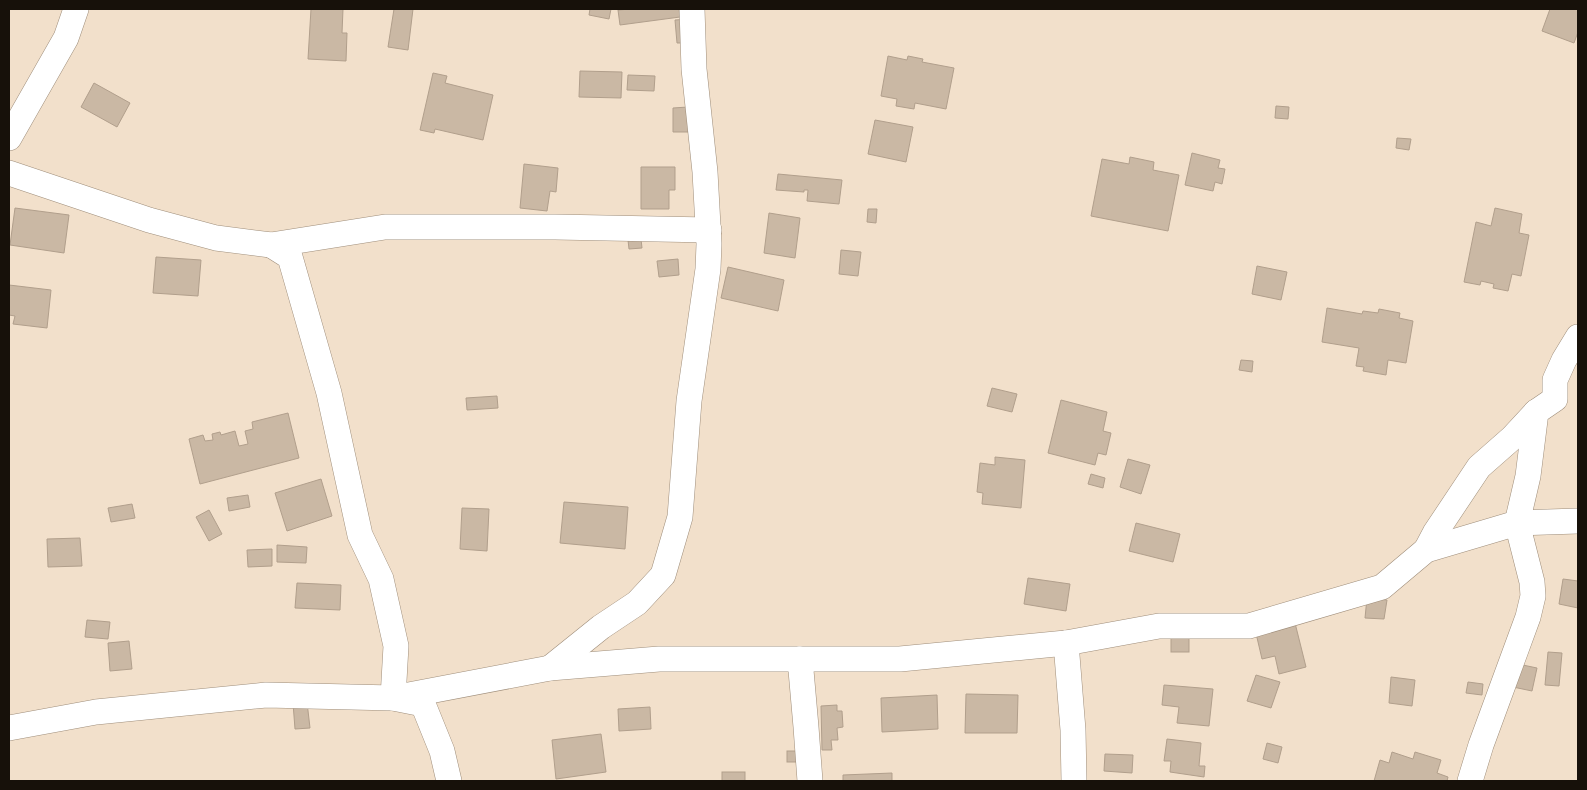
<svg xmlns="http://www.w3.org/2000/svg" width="1587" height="790" viewBox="0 0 1587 790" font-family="'Roboto Serif',serif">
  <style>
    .building { fill: #cab8a4; stroke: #b19f8c }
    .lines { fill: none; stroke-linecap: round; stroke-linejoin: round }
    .minor-casing { stroke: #9f8e7b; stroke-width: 26 }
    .minor { stroke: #fff; stroke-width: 25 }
  </style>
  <rect width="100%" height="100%" fill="#f2e0cb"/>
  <g class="building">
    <polygon points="311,9 343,9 342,33 347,33 346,61 308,59"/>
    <polygon points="394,9 413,9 408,50 388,47"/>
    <polygon points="590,9 611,9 609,19 589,15"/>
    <polygon points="631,9 679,9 680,17 620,25 618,10"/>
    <polygon points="1550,9 1578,9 1578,32 1574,43 1542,31"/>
    <polygon points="690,19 692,43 677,43 675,20"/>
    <polygon points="888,56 907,60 908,56 923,59 922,62 954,68 946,109 915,103 914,109 896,106 897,99 881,96"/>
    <polygon points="580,71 622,72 621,98 579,97"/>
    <polygon points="433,73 447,76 445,83 493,95 483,140 435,129 434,133 420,130"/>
    <polygon points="628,75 655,76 654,91 627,90"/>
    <polygon points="94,83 130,103 117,127 81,107"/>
    <polygon points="1276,106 1289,107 1288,119 1275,118"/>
    <polygon points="688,107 689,132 673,132 673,108"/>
    <polygon points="875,120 913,127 906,162 868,154"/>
    <polygon points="1397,138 1411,139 1409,150 1396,148"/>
    <polygon points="1192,153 1220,160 1218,168 1225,169 1222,184 1215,182 1213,191 1185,185"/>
    <polygon points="1130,157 1154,162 1153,170 1179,175 1168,231 1091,216 1102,159 1129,164"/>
    <polygon points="524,164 558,168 556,192 550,191 547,211 520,208"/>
    <polygon points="641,167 675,167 675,190 669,190 669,209 641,209"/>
    <polygon points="778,174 842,180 839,204 807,201 808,190 804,190 804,192 776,190"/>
    <polygon points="15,208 69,215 64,253 10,245"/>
    <polygon points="1495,208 1522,214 1519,233 1529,235 1521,276 1512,274 1508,291 1493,288 1494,284 1481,281 1480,285 1464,282 1476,222 1491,226"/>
    <polygon points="868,209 877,209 876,223 867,222"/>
    <polygon points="769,213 800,218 795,258 764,253"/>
    <polygon points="641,239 642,248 629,249 628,240"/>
    <polygon points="841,250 861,252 858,276 839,274"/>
    <polygon points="156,257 201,260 198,296 153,293"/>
    <polygon points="678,259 679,275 659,277 657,261"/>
    <polygon points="1257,266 1287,272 1281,300 1252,294"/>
    <polygon points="728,267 784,280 778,311 721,298"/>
    <polygon points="9,285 51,290 47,328 13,324 15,316 9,315"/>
    <polygon points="1327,308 1362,314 1363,311 1378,313 1379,309 1400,313 1399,318 1413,321 1406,363 1388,360 1386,375 1363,371 1364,367 1356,366 1359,348 1322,342"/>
    <polygon points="1241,360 1253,361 1252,372 1239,370"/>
    <polygon points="992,388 1017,394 1012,412 987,406"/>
    <polygon points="497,396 498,408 467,410 466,398"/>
    <polygon points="1061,400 1107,412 1103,431 1111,433 1106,455 1098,453 1095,465 1048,453"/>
    <polygon points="288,413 299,458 200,484 189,439 203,435 205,441 213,440 212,434 220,432 221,435 235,431 239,446 248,444 245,431 253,429 252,422"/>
    <polygon points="995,457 1025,460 1021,508 982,504 983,493 977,492 980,463 995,465"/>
    <polygon points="1128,459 1150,465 1141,494 1120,487"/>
    <polygon points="1091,474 1105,478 1103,488 1088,484"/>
    <polygon points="321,479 332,516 287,531 275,493"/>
    <polygon points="248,495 250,507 229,511 227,498"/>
    <polygon points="564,502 628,507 625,549 560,543"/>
    <polygon points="132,504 135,518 111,522 108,508"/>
    <polygon points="462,508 489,509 487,551 460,549"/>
    <polygon points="209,510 222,534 209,541 196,517"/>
    <polygon points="1136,523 1180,534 1173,562 1129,551"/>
    <polygon points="80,538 82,566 48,567 47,539"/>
    <polygon points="277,545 307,547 306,563 277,562"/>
    <polygon points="272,549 272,566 248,567 247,550"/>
    <polygon points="1028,578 1070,584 1066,611 1024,604"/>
    <polygon points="1563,579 1578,581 1578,608 1559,604"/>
    <polygon points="297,583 341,585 340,610 295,608"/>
    <polygon points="1367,598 1387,600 1384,619 1365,618"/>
    <polygon points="1294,619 1306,667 1279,674 1275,656 1262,659 1255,629"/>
    <polygon points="87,620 110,622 108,639 85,637"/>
    <rect x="1171" y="629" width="18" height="23"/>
    <polygon points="129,641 132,669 110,671 108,643"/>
    <polygon points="1548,652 1562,653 1559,686 1545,685"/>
    <polygon points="1518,664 1537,668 1532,691 1513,687"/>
    <polygon points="1256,675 1280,682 1271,708 1247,701"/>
    <polygon points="1391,677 1415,680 1412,706 1389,703"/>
    <polygon points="1468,682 1483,684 1482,695 1466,693"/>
    <polygon points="1164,685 1213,689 1209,726 1177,723 1179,707 1162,705"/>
    <polygon points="966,694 1018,695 1017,733 965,733"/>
    <polygon points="937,695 938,729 882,732 881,698"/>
    <polygon points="307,702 310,728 295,729 293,703"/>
    <polygon points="837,705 837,711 842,711 843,727 837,728 838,740 831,740 832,750 822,750 821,706"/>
    <polygon points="650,707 651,729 619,731 618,709"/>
    <polygon points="601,734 606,772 556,779 552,740"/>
    <polygon points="1167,739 1201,743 1199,766 1205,766 1204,777 1170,772 1171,761 1164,761"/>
    <polygon points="1267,743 1282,747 1278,763 1263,759"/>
    <rect x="787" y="751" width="13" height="11"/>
    <polygon points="1392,752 1413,759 1415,752 1441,760 1437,773 1448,777 1447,781 1374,781 1380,760 1389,763"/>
    <polygon points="1105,754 1133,755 1132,773 1104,771"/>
    <rect x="722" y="772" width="23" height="9"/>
    <polygon points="892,773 892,781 843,781 843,775"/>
  </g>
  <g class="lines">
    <defs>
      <g id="minor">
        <polyline points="9,138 66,38 76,9"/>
        <polyline points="9,173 149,220 216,238 271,245 385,227 555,227 709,230"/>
        <polyline points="271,245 290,257 329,393 360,535 381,579 396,646 393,698 423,704 442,751 449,781"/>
        <polyline points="1426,550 1435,533 1479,467 1512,438 1536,412"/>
        <polyline points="1066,643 1073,730 1074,781"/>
        <polyline points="800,659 806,727 810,781"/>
        <polyline points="550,668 601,627 637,603 663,575 680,517 689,401 708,269 709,244 705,172 694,69 692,9"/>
        <polyline points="9,728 96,712 266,695 393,698 550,668 659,659 900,659 1066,643 1159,626 1249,626 1382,587 1426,550 1517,523 1578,521"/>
        <polyline points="1470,781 1481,745 1528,617 1533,596 1532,582 1517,523 1528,476 1536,412 1555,399 1555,380 1564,360 1578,337"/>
      </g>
    </defs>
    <use href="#minor" class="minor-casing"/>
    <use href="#minor" class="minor"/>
  </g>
  <rect width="1587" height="790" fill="none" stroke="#17110a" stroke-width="20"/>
</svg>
